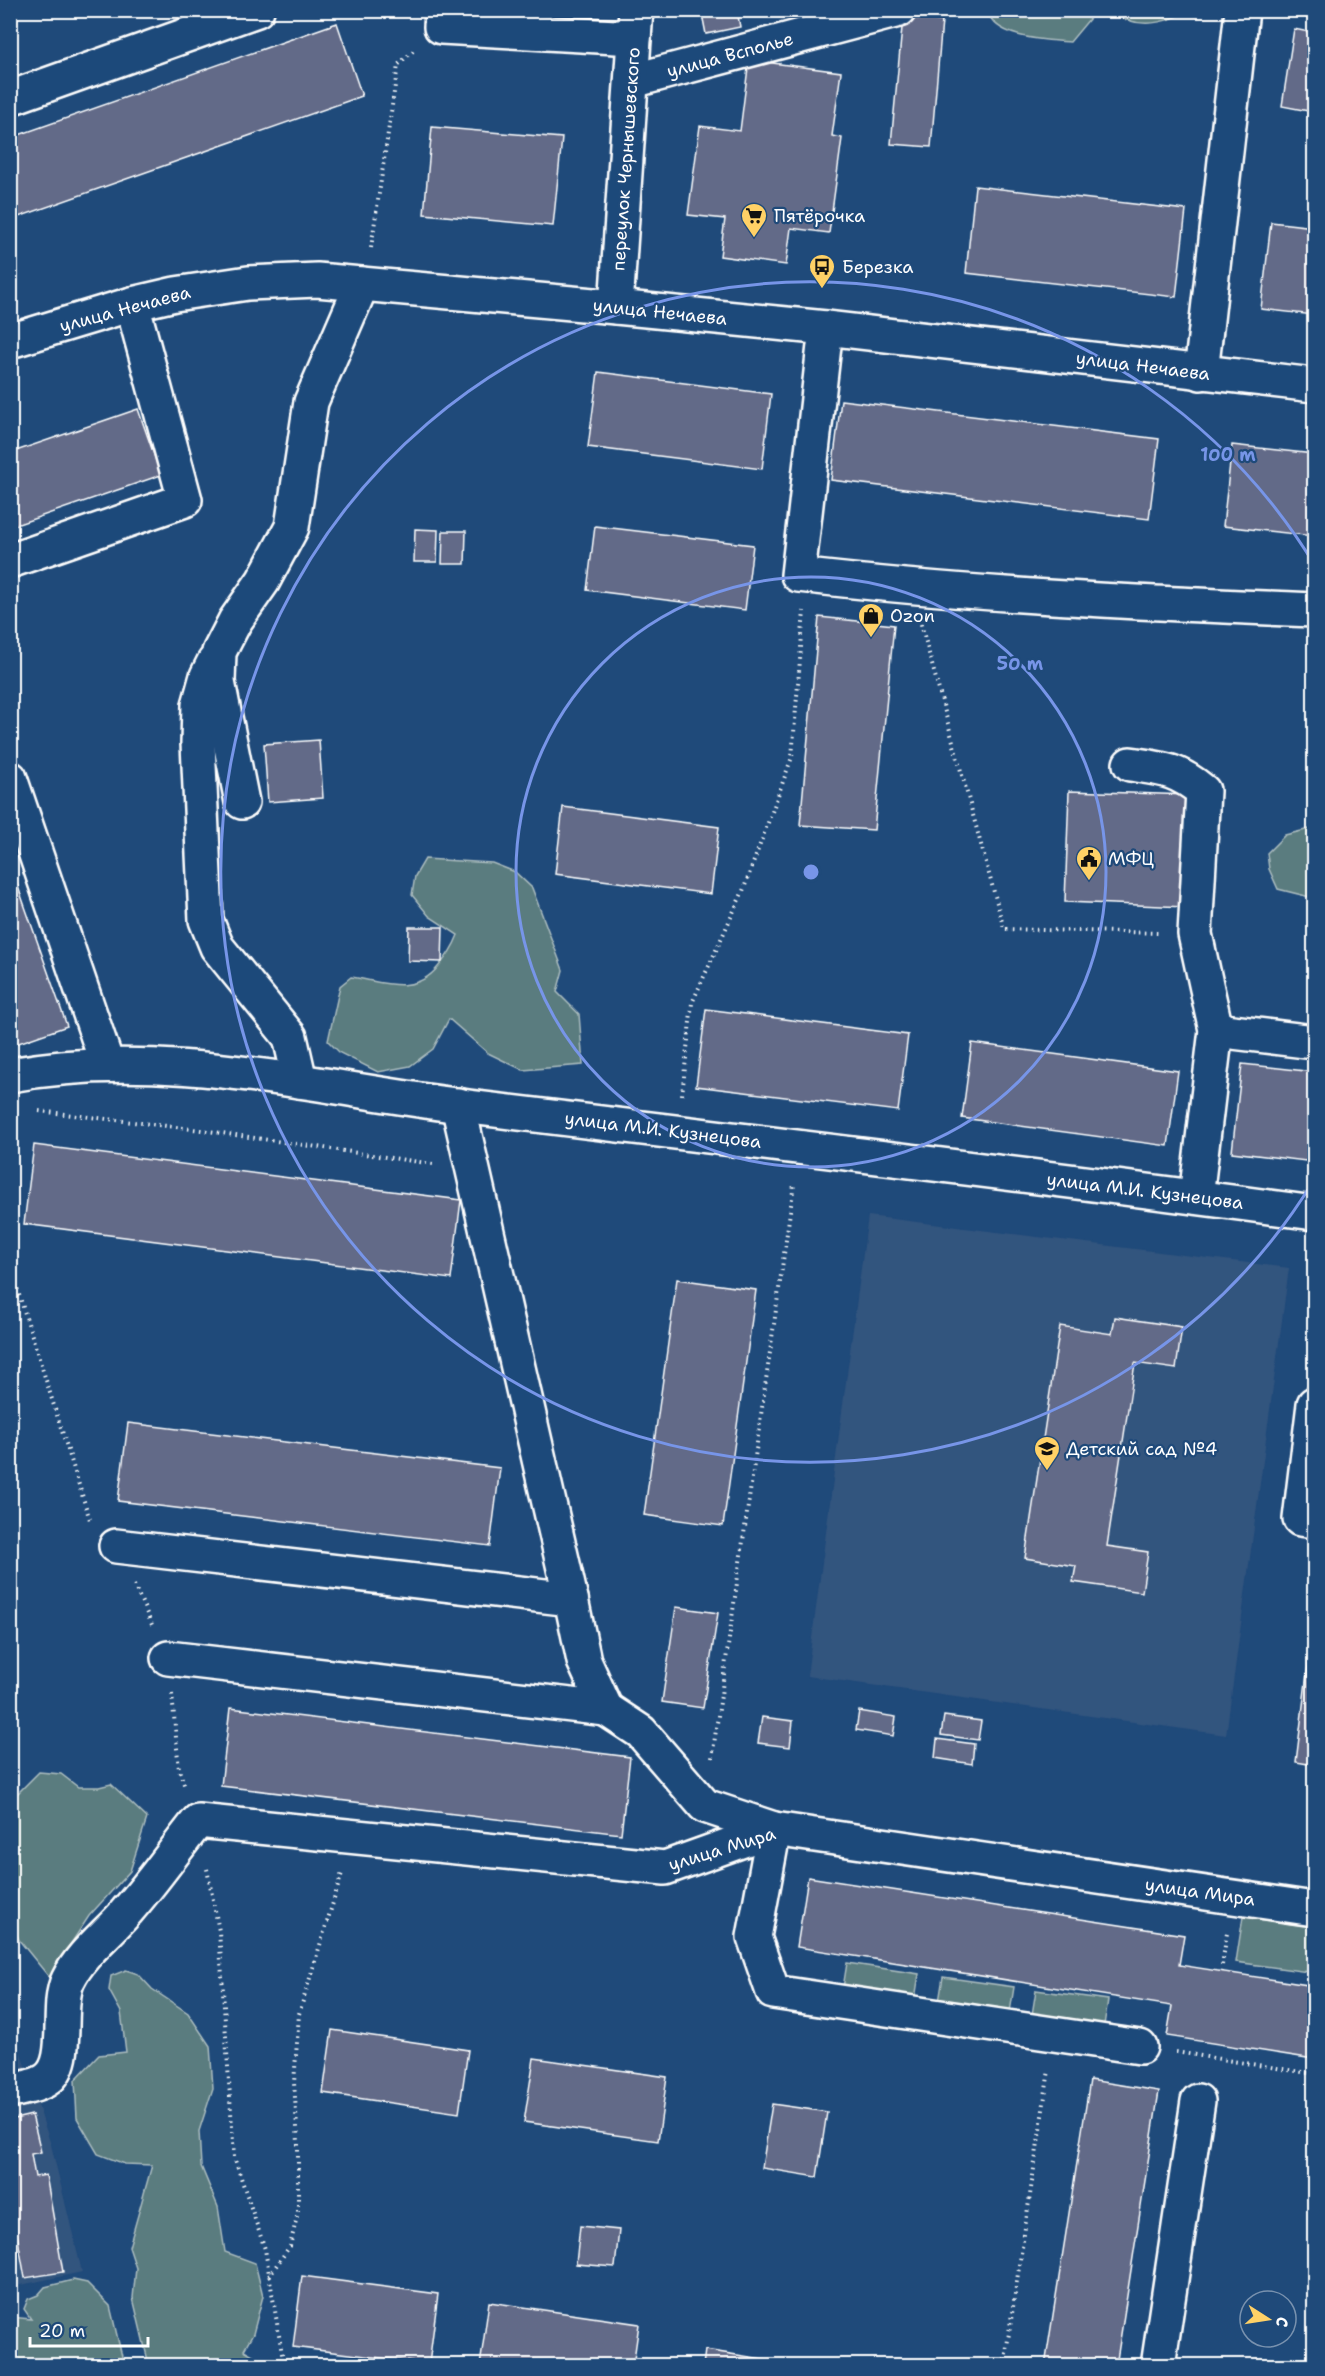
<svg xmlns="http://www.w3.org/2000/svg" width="1325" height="2376" viewBox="0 0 1325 2376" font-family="'Shantell Sans',sans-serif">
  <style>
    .built { fill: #33547e }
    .green { fill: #5a7b7f; stroke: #acbdbf; stroke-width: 1.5 }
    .building { fill: #626a88; stroke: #fff; stroke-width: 1.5 }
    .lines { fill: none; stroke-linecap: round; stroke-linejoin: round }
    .minor-casing { stroke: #fff; stroke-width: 38 }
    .path { stroke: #fff; stroke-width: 4; stroke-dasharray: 1.5 4.5; stroke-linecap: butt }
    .minor { stroke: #1f4a7a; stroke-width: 33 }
    .ring { fill: none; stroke: #7795e8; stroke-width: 3 }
    .labels { text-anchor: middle; stroke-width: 4.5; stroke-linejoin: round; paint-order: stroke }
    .street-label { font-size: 18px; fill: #fff; stroke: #1f4a7a }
    .poi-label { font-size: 18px; fill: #fff; stroke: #1f4a7a; text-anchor: start }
    .centre { fill: #7795e8; stroke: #1f4a7a; stroke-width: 3 }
    .ring-label { font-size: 18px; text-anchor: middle; font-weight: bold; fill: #7795e8; stroke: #1f4a7a; stroke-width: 4.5; stroke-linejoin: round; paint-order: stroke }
  </style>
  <rect width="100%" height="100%" fill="#1f4a7a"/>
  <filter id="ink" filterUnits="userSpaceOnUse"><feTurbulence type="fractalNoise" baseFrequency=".0167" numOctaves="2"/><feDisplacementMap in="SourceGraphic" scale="12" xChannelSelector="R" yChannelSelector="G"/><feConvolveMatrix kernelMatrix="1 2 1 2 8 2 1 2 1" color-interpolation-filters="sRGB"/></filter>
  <g filter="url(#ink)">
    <g class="built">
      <polygon points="868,1216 1289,1268 1226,1735 807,1676"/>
      <polygon points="10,2020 51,2145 82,2272 11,2287"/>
    </g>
    <g class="green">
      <path d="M988,11V10L1190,11C1169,20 1150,28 1127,20C1115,16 1108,12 1095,12L1070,42C1047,40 994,39 988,11Z"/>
      <polygon points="1314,828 1314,898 1278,889 1269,869 1267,853 1285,835"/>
      <path d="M425,859L492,863L515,872L532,888L563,970L557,992L579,1014L583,1065L523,1070L488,1053L449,1019L433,1049L410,1066L378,1072L340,1053L328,1041L340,986L351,977C384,982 414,996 438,967C447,957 453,948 458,935L429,916L412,895L415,876Z"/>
      <polygon points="39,1772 61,1774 78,1787 99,1787 111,1784 147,1818 130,1871 89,1916 49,1977 19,1940 11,1920 11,1797 15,1796"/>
      <polygon points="1243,1917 1314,1927 1308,1972 1236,1962"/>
      <polygon points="847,1963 919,1974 915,1999 843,1988"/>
      <polygon points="126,1970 138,1974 152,1989 188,2013 210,2046 213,2088 199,2131 201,2166 218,2207 225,2252 255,2263 263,2296 253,2334 244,2350 262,2360 265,2365 149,2365 133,2298 136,2268 129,2247 152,2165 125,2164 98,2154 77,2118 75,2080 99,2055 126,2052 121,2012 109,1990 111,1976"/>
      <polygon points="943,1977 1014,1987 1010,2012 939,2002"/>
      <polygon points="1036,1990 1108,2000 1104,2025 1032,2015"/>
      <polygon points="73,2280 87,2283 110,2306 124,2365 11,2365 11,2317 31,2319 24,2309 28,2299 38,2295 45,2287"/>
    </g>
    <g class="building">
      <polygon points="480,10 559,10 558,17 480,12"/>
      <polygon points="717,10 737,10 740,27 706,34 702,14"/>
      <polygon points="903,17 942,21 931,147 891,144"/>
      <polygon points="337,23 362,96 10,220 10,138"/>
      <polygon points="1294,29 1314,33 1314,112 1282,106"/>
      <polygon points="749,60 841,72 832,136 842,138 829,233 791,228 786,265 720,256 725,219 688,215 700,126 740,131"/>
      <polygon points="432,127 562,138 553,226 424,214"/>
      <polygon points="975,186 1186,210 1176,297 966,273"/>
      <polygon points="1271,222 1314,227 1314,315 1261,309"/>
      <polygon points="598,372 771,394 762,469 588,447"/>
      <polygon points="841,400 1159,439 1149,519 831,480"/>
      <polygon points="138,409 161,475 10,527 10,453"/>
      <polygon points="1232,445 1314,454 1314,536 1223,526"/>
      <polygon points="595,526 753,545 745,610 587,590"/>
      <polygon points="415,529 438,530 437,562 414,562"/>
      <polygon points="443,531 466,531 465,564 442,564"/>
      <polygon points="819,617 894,625 874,830 800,825"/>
      <polygon points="319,740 323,798 268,802 264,744"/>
      <polygon points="1069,791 1190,795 1186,907 1065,902"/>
      <polygon points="563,807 719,827 711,894 555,874"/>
      <polygon points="10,864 67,1026 10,1046"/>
      <polygon points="409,927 443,927 442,962 408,961"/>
      <polygon points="706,1009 908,1035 898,1111 696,1086"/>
      <polygon points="972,1043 1178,1071 1168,1146 962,1118"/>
      <polygon points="1242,1064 1314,1072 1314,1162 1232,1152"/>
      <polygon points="34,1145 461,1200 451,1279 24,1224"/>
      <polygon points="677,1279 756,1290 723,1526 644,1515"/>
      <polygon points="1115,1317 1182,1327 1176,1369 1135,1363 1107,1546 1148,1552 1142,1592 1073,1582 1076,1566 1025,1558 1060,1326 1112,1334"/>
      <polygon points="128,1423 500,1468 490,1546 118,1501"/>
      <polygon points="676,1607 718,1613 703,1708 662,1702"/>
      <polygon points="1314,1617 1314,1765 1296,1762"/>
      <polygon points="230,1708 630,1757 621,1834 221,1786"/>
      <polygon points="859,1711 896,1717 893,1736 856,1730"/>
      <polygon points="944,1716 981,1721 978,1740 941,1735"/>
      <polygon points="762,1717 793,1721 790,1747 758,1743"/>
      <polygon points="937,1739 974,1744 972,1764 935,1758"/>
      <polygon points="808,1877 1184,1935 1179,1965 1314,1986 1314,2059 1167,2036 1172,2006 797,1947"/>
      <polygon points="10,2027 19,2056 10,2059"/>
      <polygon points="332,2030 468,2050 459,2113 323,2093"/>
      <polygon points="534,2058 667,2077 658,2141 524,2122"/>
      <polygon points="1090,2080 1159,2091 1116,2366 1045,2366"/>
      <polygon points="772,2104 827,2112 817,2177 762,2168"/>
      <polygon points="32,2115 41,2152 31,2154 35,2177 46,2175 63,2272 25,2278 10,2196 10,2120"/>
      <polygon points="580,2226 619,2230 615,2267 576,2264"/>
      <polygon points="302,2276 438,2294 429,2364 293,2347"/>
      <polygon points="489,2302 639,2324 633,2366 480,2366"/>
      <polygon points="705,2350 775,2361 774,2366 703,2366"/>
    </g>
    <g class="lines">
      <defs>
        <g id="minor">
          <polyline points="442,10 441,27 634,38"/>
          <polyline points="632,81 899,10"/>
          <polyline points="10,98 257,10"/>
          <polyline points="616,307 636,10"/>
          <path d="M826,328L798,575C970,595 1142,603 1314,610"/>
          <polyline points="10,341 132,304 175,294 248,283 317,280 616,307 826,328 1314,385"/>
          <polyline points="1201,373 1242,10"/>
          <polyline points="10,561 185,500 132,304"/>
          <polyline points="214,662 207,676 199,705 198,743 206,920 217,947 290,1037 300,1081"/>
          <path d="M1130,764C1163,769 1176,769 1203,791L1195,934L1216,1030L1196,1197"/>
          <polyline points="10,778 107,1064"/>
          <polyline points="242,802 218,682 219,652 235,621 263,581 292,527 311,402 362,284"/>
          <polyline points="1216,1030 1314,1042"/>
          <path d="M10,1075C163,1046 318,1088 469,1107C751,1141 1033,1175 1314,1213"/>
          <polyline points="1314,1404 1300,1519 1314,1521"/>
          <polyline points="116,1546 571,1599"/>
          <polyline points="168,1658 606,1709 584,1661 571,1599 458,1105"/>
          <polyline points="606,1709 641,1732 705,1806 774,1829 754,1937 773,1992 1140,2047"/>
          <path d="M10,2091C20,2089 37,2086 46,2080C72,2063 55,2007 68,1980C81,1953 108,1934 127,1911C152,1883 174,1851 198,1821L665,1868L774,1829L1314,1909"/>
          <polyline points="1158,2366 1198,2101"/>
        </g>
      </defs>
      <use href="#minor" class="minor-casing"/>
      <g class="path">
        <polyline points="371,248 398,65 413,51"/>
        <polyline points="921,624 1004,929 1160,933"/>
        <polyline points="682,1095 692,1003 743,891 792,757 804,611"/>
        <polyline points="39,1111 201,1130 433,1164"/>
        <polyline points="10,1266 90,1520"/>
        <polyline points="134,1585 153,1627"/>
        <polyline points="172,1694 179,1770 185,1787"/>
        <polyline points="712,1758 794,1184"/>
        <polyline points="207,1869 219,1931 234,2157 265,2249 284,2366"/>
        <polyline points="1222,1965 1227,1933"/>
        <polyline points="1176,2052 1314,2074"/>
        <polyline points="269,2276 290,2246 298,2212 298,2142 294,2083 299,2014 342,1873"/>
        <polyline points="1004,2366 1049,2070"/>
      </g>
      <use href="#minor" class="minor"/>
    </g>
  </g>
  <g class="ring">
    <circle cx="811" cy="872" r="295"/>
    <path d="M1314 1180A590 590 0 1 1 1314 564"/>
  </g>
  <defs>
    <symbol id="supermarket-pin" viewBox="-11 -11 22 30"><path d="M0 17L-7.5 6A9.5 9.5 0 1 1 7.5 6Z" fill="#ffd166" stroke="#1f4a7a"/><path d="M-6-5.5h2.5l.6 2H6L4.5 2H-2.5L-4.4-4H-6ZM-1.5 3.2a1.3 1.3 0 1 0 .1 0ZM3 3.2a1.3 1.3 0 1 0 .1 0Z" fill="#111"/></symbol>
    <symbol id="bus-pin" viewBox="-11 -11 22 30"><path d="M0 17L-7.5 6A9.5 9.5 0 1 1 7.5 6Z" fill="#ffd166" stroke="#1f4a7a"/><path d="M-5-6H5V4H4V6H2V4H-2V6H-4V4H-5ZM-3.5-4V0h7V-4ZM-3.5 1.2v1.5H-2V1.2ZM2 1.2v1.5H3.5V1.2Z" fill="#111"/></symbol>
    <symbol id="shop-pin" viewBox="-11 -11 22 30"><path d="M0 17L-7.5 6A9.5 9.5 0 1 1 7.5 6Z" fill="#ffd166" stroke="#1f4a7a"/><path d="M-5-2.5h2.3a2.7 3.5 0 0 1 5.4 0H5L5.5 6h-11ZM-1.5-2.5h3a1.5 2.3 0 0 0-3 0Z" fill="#111"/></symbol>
    <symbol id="civic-pin" viewBox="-11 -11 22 30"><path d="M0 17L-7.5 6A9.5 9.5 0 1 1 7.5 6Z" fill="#ffd166" stroke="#1f4a7a"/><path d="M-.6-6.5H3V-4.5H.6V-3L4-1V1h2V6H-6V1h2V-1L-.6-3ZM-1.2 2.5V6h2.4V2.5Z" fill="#111"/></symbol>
    <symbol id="school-pin" viewBox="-11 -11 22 30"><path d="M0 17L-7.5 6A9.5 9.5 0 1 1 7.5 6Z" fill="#ffd166" stroke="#1f4a7a"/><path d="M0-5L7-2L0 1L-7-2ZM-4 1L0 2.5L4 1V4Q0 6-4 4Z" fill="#111"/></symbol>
  </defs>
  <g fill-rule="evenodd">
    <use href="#supermarket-pin" x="739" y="201" width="30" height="40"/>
    <use href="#bus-pin" x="807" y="252" width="30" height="40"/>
    <use href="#shop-pin" x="856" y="601" width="30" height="40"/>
    <use href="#civic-pin" x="1074" y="844" width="30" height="40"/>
    <use href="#school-pin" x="1032" y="1434" width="30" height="40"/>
  </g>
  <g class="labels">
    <g class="street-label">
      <text transform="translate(730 55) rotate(-15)" y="6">улица Всполье</text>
      <text transform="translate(626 159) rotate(-86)" y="6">переулок Чернышевского</text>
      <text transform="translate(125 309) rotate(-15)" y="6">улица Нечаева</text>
      <text transform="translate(660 312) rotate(6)" y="6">улица Нечаева</text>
      <text transform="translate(1143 366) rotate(7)" y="6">улица Нечаева</text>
      <text transform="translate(663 1130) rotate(7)" y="6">улица М.И. Кузнецова</text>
      <text transform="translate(1145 1191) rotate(7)" y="6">улица М.И. Кузнецова</text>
      <text transform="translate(722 1849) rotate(-17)" y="6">улица Мира</text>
      <text transform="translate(1200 1892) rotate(8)" y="6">улица Мира</text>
    </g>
    <g class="poi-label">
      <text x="774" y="222">Пятёрочка</text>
      <text x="842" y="273">Березка</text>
      <text x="890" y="622">Ozon</text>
      <text x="1108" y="865">МФЦ</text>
      <text x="1066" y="1455">Детский сад №4</text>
    </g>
  </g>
  <circle cx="811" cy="872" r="9" class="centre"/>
  <g class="ring-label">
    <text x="1228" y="461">100 m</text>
    <text x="1020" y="670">50 m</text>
  </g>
  <rect width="1325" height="2376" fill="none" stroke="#1f4a7a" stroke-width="36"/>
  <rect x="18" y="18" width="1289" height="2340" fill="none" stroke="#fff" stroke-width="2" filter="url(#ink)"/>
  <g transform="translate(1268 2319) rotate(102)"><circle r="28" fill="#1f4a7a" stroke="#7992af" stroke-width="1.5"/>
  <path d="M0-4.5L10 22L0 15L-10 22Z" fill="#ffd166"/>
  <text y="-9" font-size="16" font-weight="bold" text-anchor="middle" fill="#ffffff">С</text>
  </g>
  <path d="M30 2337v9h118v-9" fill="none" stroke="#ffffff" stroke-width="3"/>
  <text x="39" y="2337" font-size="18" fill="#ffffff" stroke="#1f4a7a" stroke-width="4.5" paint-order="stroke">20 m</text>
</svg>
